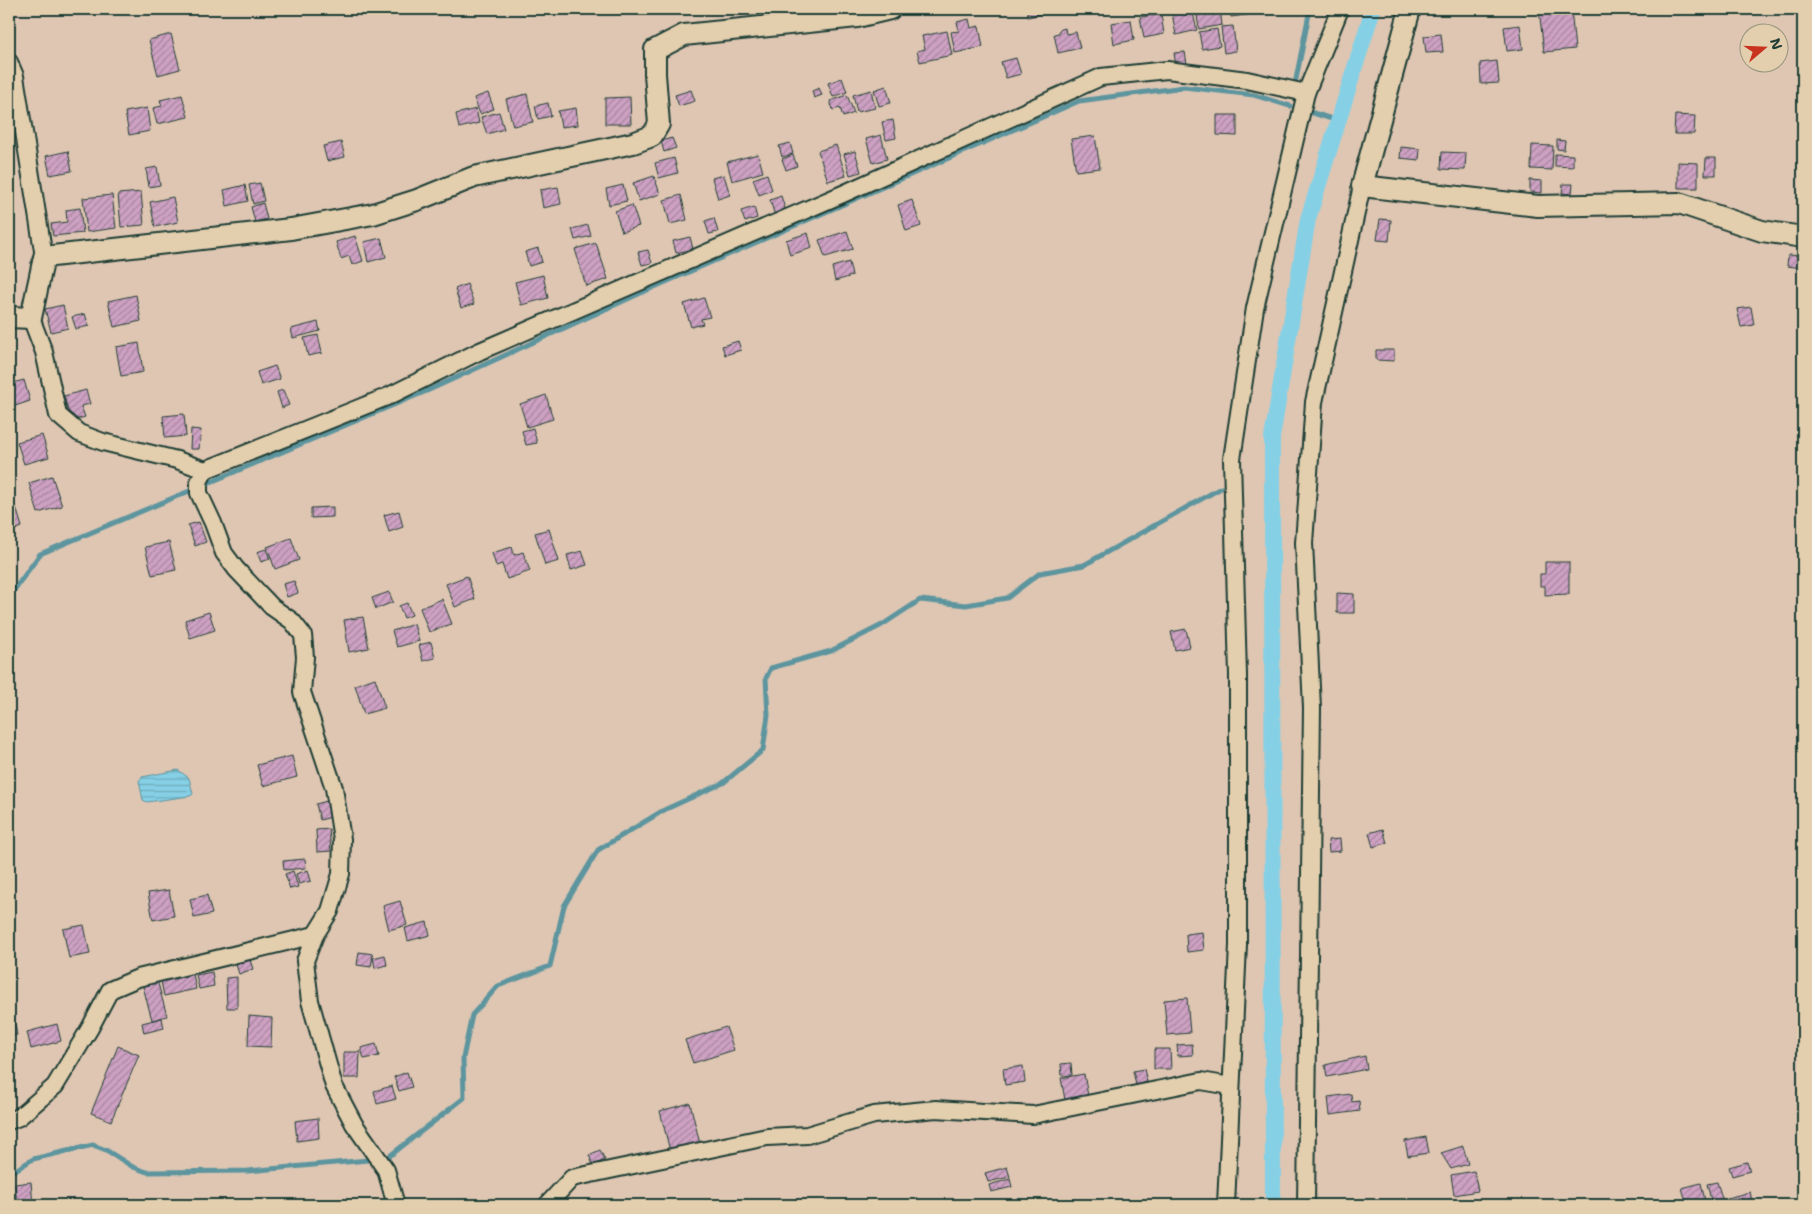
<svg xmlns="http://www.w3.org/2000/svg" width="1812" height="1214" viewBox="0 0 1812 1214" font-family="'Shantell Sans',sans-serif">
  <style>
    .water { fill: url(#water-rules); stroke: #5d959f }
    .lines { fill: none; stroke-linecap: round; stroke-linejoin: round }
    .stream { stroke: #5d959f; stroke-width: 5 }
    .canal { stroke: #86d0e6; stroke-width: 16 }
    .building { fill: url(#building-hatch); stroke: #1f3d34 }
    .minor-casing { stroke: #1f3d34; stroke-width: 20 }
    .tertiary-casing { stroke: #1f3d34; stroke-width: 24 }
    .minor { stroke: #e3cfae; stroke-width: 16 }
    .tertiary { stroke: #e3cfae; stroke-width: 20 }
  </style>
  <defs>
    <pattern id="water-rules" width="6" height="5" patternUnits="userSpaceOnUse" patternTransform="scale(1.25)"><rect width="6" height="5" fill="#86d0e6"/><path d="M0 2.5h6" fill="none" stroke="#6daabb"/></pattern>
    <pattern id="building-hatch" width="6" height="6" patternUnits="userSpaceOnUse" patternTransform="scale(1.25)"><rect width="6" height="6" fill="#cea1c3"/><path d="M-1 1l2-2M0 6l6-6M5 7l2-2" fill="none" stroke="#a7849f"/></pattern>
  </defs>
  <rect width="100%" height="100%" fill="#dfc6b2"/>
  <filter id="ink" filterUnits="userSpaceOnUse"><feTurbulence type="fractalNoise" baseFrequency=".02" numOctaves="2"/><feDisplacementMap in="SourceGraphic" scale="10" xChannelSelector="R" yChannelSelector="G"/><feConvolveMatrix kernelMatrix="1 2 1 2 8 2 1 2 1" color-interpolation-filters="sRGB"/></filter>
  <g filter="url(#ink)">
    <polygon class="water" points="178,770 189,778 193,794 190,796 147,802 143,800 139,781 142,777"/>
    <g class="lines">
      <g class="stream">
        <polyline points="1295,84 1310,9"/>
        <polyline points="1310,112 1338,121"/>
        <polyline points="9,597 40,554 429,390 643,292 1079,101 1184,87 1254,95 1290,106"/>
        <polyline points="387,1158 464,1098 463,1058 472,1015 498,986 550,966 564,906 598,850 664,810 723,783 763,750 768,715 766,678 771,668 831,651 882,625 920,600 966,605 1007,598 1040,573 1084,565 1221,488"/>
        <polyline points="9,1174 33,1159 93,1145 106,1150 133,1167 147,1172 248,1171 368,1160"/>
      </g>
      <polyline class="canal" points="1273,1205 1272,438 1308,219 1373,9"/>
    </g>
    <g class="building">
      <polygon points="1027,9 1050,9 1051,12 1028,17"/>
      <polygon points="1192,9 1197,30 1176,35 1172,13"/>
      <polygon points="1196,9 1220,9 1222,25 1199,29"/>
      <polygon points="1230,9 1253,9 1253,14 1231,17"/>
      <polygon points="1539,9 1571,9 1575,49 1544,52"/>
      <polygon points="1161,14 1164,34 1144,38 1140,17"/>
      <polygon points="969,19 971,28 979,26 983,47 955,53 951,32 959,31 957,22"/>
      <polygon points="1131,20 1134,40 1114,44 1111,23"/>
      <polygon points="1520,25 1523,49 1507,51 1504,27"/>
      <polygon points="1233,26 1236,51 1224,53 1221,27"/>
      <polygon points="1065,28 1066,34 1076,32 1080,48 1058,53 1054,34 1059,33 1059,30"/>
      <polygon points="1217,29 1220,46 1202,49 1199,32"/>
      <polygon points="947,31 952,55 920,62 917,51 925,49 922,36"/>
      <polygon points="171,34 180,69 158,75 149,40"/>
      <polygon points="1441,34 1443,52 1426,53 1424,36"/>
      <polygon points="1185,52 1187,64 1176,66 1174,53"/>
      <polygon points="1016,58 1021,74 1006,78 1001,62"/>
      <polygon points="1497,61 1499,83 1481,84 1480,63"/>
      <polygon points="842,78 847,92 833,97 828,83"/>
      <polygon points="886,86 891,103 879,106 874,90"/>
      <polygon points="819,88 822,95 814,98 812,91"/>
      <polygon points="691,90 695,101 679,106 675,95"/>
      <polygon points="871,90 875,108 857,112 853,95"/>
      <polygon points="488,93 494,109 480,114 474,98"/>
      <polygon points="527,94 533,122 513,126 506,99"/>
      <polygon points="182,95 188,117 157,124 153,108 162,106 160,100"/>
      <polygon points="847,95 854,113 843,117 840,108 833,110 830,101"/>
      <polygon points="630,97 631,124 605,124 605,98"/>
      <polygon points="548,103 551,116 538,119 535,106"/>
      <polygon points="147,108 150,131 129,135 125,112"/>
      <polygon points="576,108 578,125 561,127 558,111"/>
      <polygon points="476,109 479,123 459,128 456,114"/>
      <polygon points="499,112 504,129 487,134 481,117"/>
      <polygon points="1217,115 1237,115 1237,136 1217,135"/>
      <polygon points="1675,115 1695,116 1694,134 1674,134"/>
      <polygon points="893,120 896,138 886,140 882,122"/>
      <polygon points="881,135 887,159 873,163 866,139"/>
      <polygon points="1095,136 1100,168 1076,171 1071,139"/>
      <polygon points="672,138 676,148 664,152 661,141"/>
      <polygon points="1557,140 1565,141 1564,150 1557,149"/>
      <polygon points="341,142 345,157 327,161 323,146"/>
      <polygon points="790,143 793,154 782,157 779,146"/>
      <polygon points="836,145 846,176 828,181 818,151"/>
      <polygon points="1532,145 1553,146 1552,170 1531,169"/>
      <polygon points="1401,147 1420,149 1419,160 1400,158"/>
      <polygon points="68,151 72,171 50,175 46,156"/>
      <polygon points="855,151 861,172 850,175 844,154"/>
      <polygon points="1442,152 1466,153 1465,170 1441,169"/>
      <polygon points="758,154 763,172 732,181 727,162"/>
      <polygon points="1555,154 1573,155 1573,167 1555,166"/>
      <polygon points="793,155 797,166 786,170 782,159"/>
      <polygon points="674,158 678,173 659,178 655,163"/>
      <polygon points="1706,158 1716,158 1716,175 1705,175"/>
      <polygon points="1678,162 1698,163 1698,188 1678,188"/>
      <polygon points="157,167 160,185 149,187 146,169"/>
      <polygon points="767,174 772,190 759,195 753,179"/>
      <polygon points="724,175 730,195 718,199 712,178"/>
      <polygon points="654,176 660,194 639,201 633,183"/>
      <polygon points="1530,180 1542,181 1542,193 1530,192"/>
      <polygon points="260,183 264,201 253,204 249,185"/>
      <polygon points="1563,184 1573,184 1572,194 1562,193"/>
      <polygon points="245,185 248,201 227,206 224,190"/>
      <polygon points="623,185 627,201 609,205 606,189"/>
      <polygon points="558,187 561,204 543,208 540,190"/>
      <polygon points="141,192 144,225 121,227 118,194"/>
      <polygon points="112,195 116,228 87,232 83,198"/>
      <polygon points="681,195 687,220 670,224 664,200"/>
      <polygon points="781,196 786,212 775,216 770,200"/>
      <polygon points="173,197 178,222 155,227 150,202"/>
      <polygon points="912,200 921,226 906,231 898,205"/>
      <polygon points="263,203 267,219 255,222 251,207"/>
      <polygon points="632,205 639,226 622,232 615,211"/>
      <polygon points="754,207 757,218 745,222 741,211"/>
      <polygon points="80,208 83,233 53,236 51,224 67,222 66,210"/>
      <polygon points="714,218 718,232 709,234 705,221"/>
      <polygon points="1380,219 1391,220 1389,241 1377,240"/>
      <polygon points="588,225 591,236 575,240 572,229"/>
      <polygon points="847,231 853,249 825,257 819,240"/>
      <polygon points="808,233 812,248 790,255 786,240"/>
      <polygon points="355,236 363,261 352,265 349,256 341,259 336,242"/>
      <polygon points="690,237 693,249 676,253 673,241"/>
      <polygon points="381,238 386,257 368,262 364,242"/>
      <polygon points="596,243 608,279 586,286 575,249"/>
      <polygon points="538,248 542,262 529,266 525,252"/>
      <polygon points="648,250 652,263 642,265 638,252"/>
      <polygon points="1788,255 1803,256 1803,268 1787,266"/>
      <polygon points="849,262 852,276 835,281 832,267"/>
      <polygon points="543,275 548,298 521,305 515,282"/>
      <polygon points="467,284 474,304 461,308 455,289"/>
      <polygon points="136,295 141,321 114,327 108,301"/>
      <polygon points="704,298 710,317 701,319 703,324 691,327 684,304"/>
      <polygon points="63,305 68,328 51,332 45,309"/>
      <polygon points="1751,307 1754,325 1741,327 1737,309"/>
      <polygon points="85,314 89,326 76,329 72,317"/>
      <polygon points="318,322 320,331 293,338 291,329"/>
      <polygon points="318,335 322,353 308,356 304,338"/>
      <polygon points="738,341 741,350 725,355 722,346"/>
      <polygon points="139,343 143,372 121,376 116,347"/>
      <polygon points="1376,350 1394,350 1394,361 1376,360"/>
      <polygon points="275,366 280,379 261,385 257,372"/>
      <polygon points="24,380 30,401 9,408 9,395 10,394 9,384"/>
      <polygon points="86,390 90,404 81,406 85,417 71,421 64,396"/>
      <polygon points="283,390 289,405 282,408 277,392"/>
      <polygon points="546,395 553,419 527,427 520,404"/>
      <polygon points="184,414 186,436 165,438 163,416"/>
      <polygon points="533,428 537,443 526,445 522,431"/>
      <polygon points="191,429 201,430 199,449 190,449"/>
      <polygon points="42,435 49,457 24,464 17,442"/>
      <polygon points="52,476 62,506 38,513 29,483"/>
      <polygon points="16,507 22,527 9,532 9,510"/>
      <polygon points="333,507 333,517 311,518 311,508"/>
      <polygon points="399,511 403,527 389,532 384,515"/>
      <polygon points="199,522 206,542 195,546 188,525"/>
      <polygon points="549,529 559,561 545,565 535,533"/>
      <polygon points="291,538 299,560 275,569 267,547"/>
      <polygon points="169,542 176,570 152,575 145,547"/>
      <polygon points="512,547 514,555 523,552 530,571 507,579 502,564 496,566 492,553"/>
      <polygon points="266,549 270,559 261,562 257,552"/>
      <polygon points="582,551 587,565 571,570 567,555"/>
      <polygon points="1545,562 1569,562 1569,594 1545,595 1545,586 1540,586 1540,574 1545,574"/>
      <polygon points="467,576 475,599 455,607 446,584"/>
      <polygon points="294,581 298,593 287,597 283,584"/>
      <polygon points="389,592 393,602 376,609 372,598"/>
      <polygon points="1337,593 1354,594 1354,613 1337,613"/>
      <polygon points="442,599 452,624 429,632 420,608"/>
      <polygon points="407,603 412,615 404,618 399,606"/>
      <polygon points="209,612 215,630 190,638 185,620"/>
      <polygon points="363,617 369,648 349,652 344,620"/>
      <polygon points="414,624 419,641 397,647 392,631"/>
      <polygon points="1186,629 1190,647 1175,650 1171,632"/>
      <polygon points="431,642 435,658 423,661 419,645"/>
      <polygon points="375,678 385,708 364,714 355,685"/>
      <polygon points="292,756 297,777 263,786 257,765"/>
      <polygon points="327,801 331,817 320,820 316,804"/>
      <polygon points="329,829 331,851 317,852 316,830"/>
      <polygon points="1383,829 1387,843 1373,847 1369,833"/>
      <polygon points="1340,839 1341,851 1329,852 1328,840"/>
      <polygon points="305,859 306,868 284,870 283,861"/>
      <polygon points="308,870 311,881 299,884 296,874"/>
      <polygon points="293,871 298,887 290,889 285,874"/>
      <polygon points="169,890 174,916 153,920 148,893"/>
      <polygon points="207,895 212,914 194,918 190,899"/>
      <polygon points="400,901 407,925 389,930 383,906"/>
      <polygon points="427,922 430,935 408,941 405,928"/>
      <polygon points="84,925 90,954 69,958 63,929"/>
      <polygon points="1202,932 1204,950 1187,952 1186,934"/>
      <polygon points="359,952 373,954 371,967 357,965"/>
      <polygon points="385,955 387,965 375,968 373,958"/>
      <polygon points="249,957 253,969 239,974 235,961"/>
      <polygon points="212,972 214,986 199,989 196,975"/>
      <polygon points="193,974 196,989 164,996 161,981"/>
      <polygon points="237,977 237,1008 227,1008 226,978"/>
      <polygon points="157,980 167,1016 152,1020 142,983"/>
      <polygon points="1187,998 1190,1033 1167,1035 1164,1000"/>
      <polygon points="11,1005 17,1035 9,1036 9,1006"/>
      <polygon points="249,1016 272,1018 271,1047 248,1046"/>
      <polygon points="162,1018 164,1028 144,1033 142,1023"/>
      <polygon points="57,1024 61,1041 31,1049 27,1032"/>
      <polygon points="726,1027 734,1050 693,1063 685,1040"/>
      <polygon points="376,1044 379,1056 364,1059 361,1048"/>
      <polygon points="1192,1044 1193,1055 1178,1056 1177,1045"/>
      <polygon points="118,1046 139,1055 111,1121 91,1113"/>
      <polygon points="1154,1049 1170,1049 1171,1069 1154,1069"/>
      <polygon points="344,1052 360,1052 359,1078 344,1078"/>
      <polygon points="1365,1056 1367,1069 1327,1077 1325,1065"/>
      <polygon points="1071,1063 1072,1075 1062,1076 1061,1064"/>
      <polygon points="1023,1066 1025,1082 1005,1085 1003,1069"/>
      <polygon points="1144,1069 1147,1082 1136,1085 1133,1071"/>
      <polygon points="407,1072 412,1087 399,1091 394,1077"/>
      <polygon points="1084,1074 1088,1096 1065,1100 1061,1078"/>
      <polygon points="392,1086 396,1099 377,1104 374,1091"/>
      <polygon points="1351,1094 1352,1102 1359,1101 1360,1111 1330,1115 1328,1097"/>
      <polygon points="690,1103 700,1144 670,1151 660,1111"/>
      <polygon points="318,1118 319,1138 297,1141 295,1121"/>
      <polygon points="1426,1137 1429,1153 1408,1156 1405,1141"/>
      <polygon points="1463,1146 1468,1164 1451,1169 1441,1153"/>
      <polygon points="600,1150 605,1160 593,1165 589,1155"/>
      <polygon points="1747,1162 1750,1171 1732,1176 1729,1167"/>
      <polygon points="1007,1167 1010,1177 988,1182 985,1173"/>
      <polygon points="1474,1171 1478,1191 1454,1195 1451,1175"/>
      <polygon points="1010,1179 1012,1187 991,1192 989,1185"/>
      <polygon points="31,1182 33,1205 17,1205 15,1184"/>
      <polygon points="1717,1182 1723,1201 1712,1204 1707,1184"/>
      <polygon points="1701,1183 1706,1205 1687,1205 1682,1188"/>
      <polygon points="1803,1186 1803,1199 1802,1199 1798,1188"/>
      <polygon points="1750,1192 1753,1205 1729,1205 1727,1198"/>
    </g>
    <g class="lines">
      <defs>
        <g id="minor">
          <polyline points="9,62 15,76 44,257"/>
          <polyline points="31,318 44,352 58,415 79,433 103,442 177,460 205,470 389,396 480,351 845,193 1101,77 1167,70 1247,80 1306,93"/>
          <polyline points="205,470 199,482 199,493 213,523 224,553 236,569 272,607 292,621 303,635 305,657 302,692 334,788 342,839 341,874 330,911 315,935 305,961 310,1001 334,1086 354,1124 386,1170 396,1205"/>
          <polyline points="9,1121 19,1117 55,1086 90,1028 110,990 138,978 315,935"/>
          <polyline points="547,1205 572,1178 767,1137 807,1135 874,1115 936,1109 1033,1115 1201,1081 1231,1086"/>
          <polyline points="1226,1205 1238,945 1238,675 1232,459 1255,308 1306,93 1340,9"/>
          <polyline points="1306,1205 1312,708 1304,543 1314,402 1362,186"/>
        </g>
        <g id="tertiary">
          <polyline points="1410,9 1362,186 1538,206 1679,203 1762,231 1803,237"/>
          <polyline points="9,317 31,318 44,257 291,229 373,214 417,200 474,177 633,143 652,136 659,124 655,74 655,50 684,35 857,17 890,9"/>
        </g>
      </defs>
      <use href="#minor" class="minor-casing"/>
      <use href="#tertiary" class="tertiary-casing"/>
      <use href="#minor" class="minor"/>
      <use href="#tertiary" class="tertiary"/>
    </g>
  </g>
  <rect width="1812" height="1214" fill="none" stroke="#e3cfae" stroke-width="30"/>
  <rect x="15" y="15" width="1782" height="1184" fill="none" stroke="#1f3d34" stroke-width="2" filter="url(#ink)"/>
  <g transform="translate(1764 48) rotate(71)"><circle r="24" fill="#e3cfae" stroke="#95957d"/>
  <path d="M0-4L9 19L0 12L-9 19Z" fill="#c8321e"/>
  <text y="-8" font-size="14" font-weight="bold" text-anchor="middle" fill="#1f3d34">N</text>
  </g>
</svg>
